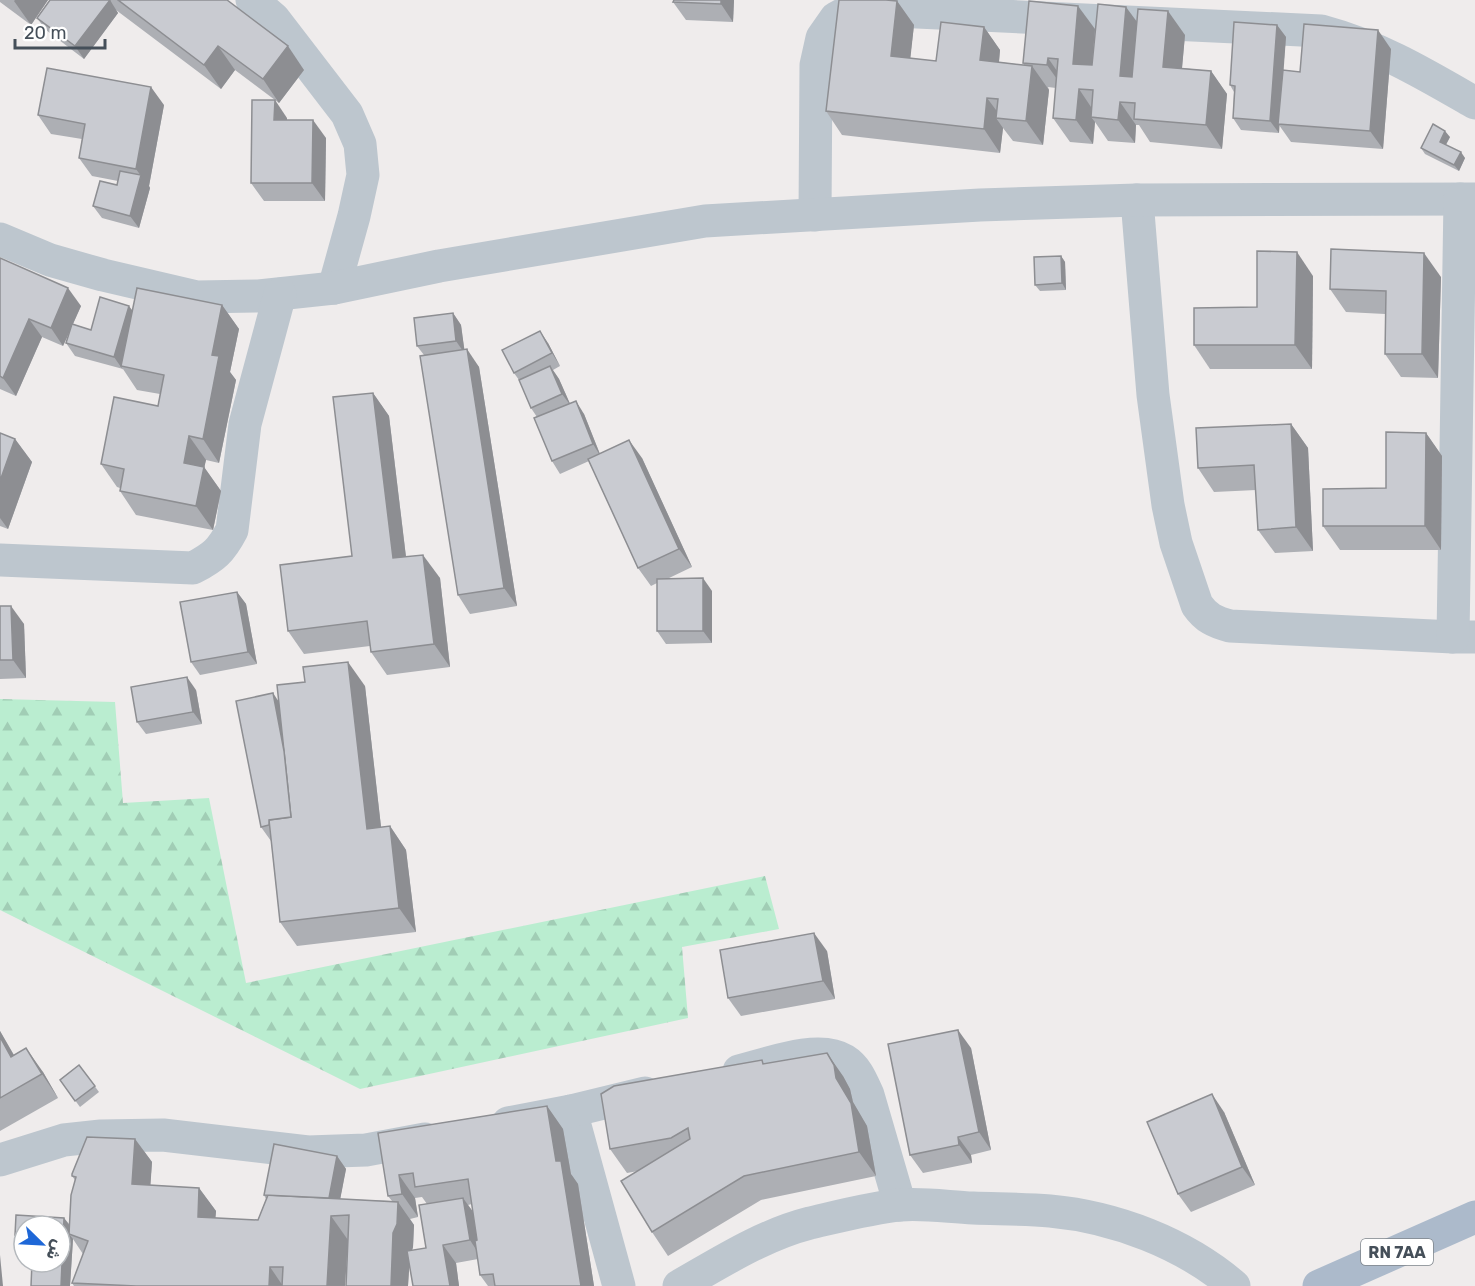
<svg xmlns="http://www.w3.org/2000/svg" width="1475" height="1286" viewBox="0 0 1475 1286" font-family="Rubik,'Noto Sans Arabic',sans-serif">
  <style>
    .forest { fill: url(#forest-firs) }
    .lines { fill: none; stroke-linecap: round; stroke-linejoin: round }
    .street { stroke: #bdc6ce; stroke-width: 33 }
    .primary { stroke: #acbacb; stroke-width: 33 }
    .wall { fill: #adafb4; fill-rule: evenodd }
    .shaded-wall { fill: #8d8e92 }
    .building { fill: #c9cbd1; stroke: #8d8e92; stroke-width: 1.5 }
    .labels { text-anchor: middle; stroke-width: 5; stroke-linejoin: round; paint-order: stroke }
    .shield { fill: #fff; stroke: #7d848b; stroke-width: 1.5 }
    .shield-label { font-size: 16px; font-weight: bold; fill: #454f59 }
  </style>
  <defs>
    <pattern id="forest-firs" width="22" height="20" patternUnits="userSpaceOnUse" patternTransform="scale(1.5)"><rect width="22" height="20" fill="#baedd0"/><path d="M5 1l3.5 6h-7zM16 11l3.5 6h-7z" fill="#a1cdb5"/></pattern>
  </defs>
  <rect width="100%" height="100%" fill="#efecec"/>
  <polygon class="forest" points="0,699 115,702 123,803 209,798 246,983 765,876 779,929 682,947 688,1018 360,1089 0,910"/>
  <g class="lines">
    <g class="street">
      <polyline points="252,0 274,19 347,114 360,144 363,175 354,216 334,288"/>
      <path d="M1137,200L1153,395L1168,505L1176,543L1197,605C1206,618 1215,622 1230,626L1453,637H1475"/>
      <path d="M815,215L816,65L822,38L836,18L853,9L1321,31C1380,47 1423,73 1475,103"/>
      <polyline points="0,239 50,260 103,275 197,297 259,296 334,288 439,266 705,221 980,205 1137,200 1475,199"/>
      <path d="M0,560L193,568C214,557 221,551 232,530L245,424L280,294"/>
      <polyline points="1453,637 1460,199"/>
      <path d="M739,1071C767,1064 819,1044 844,1060C857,1068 862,1082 868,1095L900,1205"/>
      <polyline points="571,1111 619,1286"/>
      <polyline points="508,1123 571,1111 645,1093"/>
      <polyline points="0,1160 64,1140 101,1136 163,1135 308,1152 366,1150 425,1139"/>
      <path d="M679,1286C721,1262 763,1235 810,1223C836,1217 875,1207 900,1205C924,1203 949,1207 973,1208C999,1209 1025,1209 1050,1211C1115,1217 1184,1243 1234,1286"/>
    </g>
    <polyline class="primary" points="1319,1286 1475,1217"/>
  </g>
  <g class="wall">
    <polygon points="0,0 48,0 31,25 0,2"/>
    <polygon points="50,0 227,0 304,70 279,103 235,70 221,89 116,10 118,13 84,59 46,30 37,18"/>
    <polygon points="734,0 733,22 686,20 673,2"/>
    <polygon points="897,1 914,25 910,58 936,61 984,27 1000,50 999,62 1024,65 1023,63 1095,29 1092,65 1137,23 1185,35 1182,68 1211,71 1227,94 1222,149 1150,142 1139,125 1136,125 1135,143 1108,141 1095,122 1093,144 1070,142 1053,118 1056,88 1048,87 1049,90 1043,145 1013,141 1003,128 1000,153 842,135 826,111"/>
    <polygon points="1277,25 1286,37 1283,70 1300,72 1391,49 1383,149 1291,142 1279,125 1279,133 1241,130 1233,118 1234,92 1230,85"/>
    <polygon points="164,105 149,186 150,188 139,228 102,218 93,206 117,185 118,181 92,176 79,158 82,139 51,134 38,115"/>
    <polygon points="287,118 287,120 326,138 325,201 264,201 251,183"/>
    <polygon points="1450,137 1446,145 1465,158 1459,171 1425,154 1421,148"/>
    <polygon points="1061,256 1065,262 1066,290 1040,291 1035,285"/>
    <polygon points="0,258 81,306 73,324 91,330 132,310 222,305 239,329 230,372 236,380 219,463 206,460 204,467 221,491 213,530 136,515 120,491 120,488 117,487 101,464 158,406 160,394 137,390 123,369 75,356 66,343 69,333 63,346 42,337 16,396 0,389"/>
    <polygon points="1313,276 1312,369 1210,369 1194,345 1257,307"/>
    <polygon points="1441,277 1438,378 1401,377 1385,354 1385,314 1346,312 1330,289"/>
    <polygon points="453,313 461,325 464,349 479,367 517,606 470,614 458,595 424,355 417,346"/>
    <polygon points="548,343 560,366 553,370 559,379 570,404 584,414 600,454 642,458 692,567 667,579 712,591 712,643 666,644 657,631 657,583 651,586 638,568 589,461 560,474 552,461 537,417 531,408 519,380 514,373"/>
    <polygon points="373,393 389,416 406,557 440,578 450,667 387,675 371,652 370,646 304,654 288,631 352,556"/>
    <polygon points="1291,424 1308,448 1313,551 1275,553 1258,530 1256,490 1214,492 1198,468"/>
    <polygon points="0,433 15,439 32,462 8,529 0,526"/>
    <polygon points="1426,433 1442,456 1441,550 1340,550 1323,526 1386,488"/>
    <polygon points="237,592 246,604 257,664 200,675 191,662"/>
    <polygon points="0,606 24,624 26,678 0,679"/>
    <polygon points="365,686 381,827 390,826 406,850 416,932 297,946 280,922 271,841 261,827 279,702"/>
    <polygon points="196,690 202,724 146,734 137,722"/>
    <polygon points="827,951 835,999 741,1016 728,998"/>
    <polygon points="0,1031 14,1055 43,1072 58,1098 0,1131"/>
    <polygon points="971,1048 991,1150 971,1155 972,1163 923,1173 910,1155"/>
    <polygon points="79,1065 99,1092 80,1107 60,1080"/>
    <polygon points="843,1076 850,1089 853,1102 867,1126 876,1176 761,1200 668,1256 652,1232 638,1171 627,1173 610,1149"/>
    <path d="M547,1106L563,1129L571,1174L578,1184L594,1286H488L480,1275L478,1259L456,1263L459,1286H413L409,1264L408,1286H346L347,1250L345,1286H74L72,1283L83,1254L73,1239L70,1286H31L32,1262H60V1226H24V1248L15,1235L16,1215L64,1218L70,1225L71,1195L75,1180L72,1176V1174L87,1137L135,1139L152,1162L150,1185L199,1188L216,1211L215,1218L258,1220L266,1199L264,1195L274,1144L337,1156L346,1169L340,1199L392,1201L388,1196L378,1133ZM422,1197L427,1204L419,1205L426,1248L412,1251L413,1247L414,1225L410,1219L418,1217L415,1198ZM472,1204L473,1212L468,1205Z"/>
    <polygon points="1224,1112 1255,1185 1191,1212 1178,1194"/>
  </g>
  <g class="shaded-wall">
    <polygon points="15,0 48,0 31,25 14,1"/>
    <polygon points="110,0 118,13 84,59 75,46"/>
    <polygon points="721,0 734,0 733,22 721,4"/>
    <polygon points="897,1 914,25 908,80 891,56"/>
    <polygon points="1078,6 1095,29 1090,87 1073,64"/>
    <polygon points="1126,7 1143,30 1136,100 1120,76"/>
    <polygon points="1168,11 1185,35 1180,90 1163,67"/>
    <polygon points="1277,25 1286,37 1279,133 1270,121"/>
    <polygon points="984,27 1000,50 997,83 980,60"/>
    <polygon points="1378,30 1391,49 1383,149 1370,131"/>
    <polygon points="218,46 235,70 221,89 204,65"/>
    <polygon points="288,46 304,70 279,103 263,79"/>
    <polygon points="1048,58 1064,81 1064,89 1047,65"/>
    <polygon points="1032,66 1049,90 1043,145 1026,121"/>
    <polygon points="1211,71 1227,94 1222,149 1206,125"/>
    <polygon points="151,87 164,105 149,186 150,188 139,228 130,216 141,176 136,169"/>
    <polygon points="1079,89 1095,113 1091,117 1095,122 1093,144 1076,120"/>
    <polygon points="987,98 1002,118 996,118 1003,128 1000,153 984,129"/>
    <polygon points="275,100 287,118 287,138 274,120"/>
    <polygon points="1120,102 1136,125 1135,143 1118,120"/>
    <polygon points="313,120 326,138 325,201 312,183"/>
    <polygon points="1445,131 1450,137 1444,148 1440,142"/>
    <polygon points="1461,152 1465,158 1459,171 1454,165"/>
    <polygon points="1297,252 1313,276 1312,369 1295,345"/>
    <polygon points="1424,253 1441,277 1438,378 1422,354"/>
    <polygon points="1061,256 1065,262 1066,290 1062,283"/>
    <polygon points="68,288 81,306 63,346 51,328"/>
    <polygon points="222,305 239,329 230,372 236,380 219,463 203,439 212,355"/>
    <polygon points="129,306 138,318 121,366 123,370 114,357"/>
    <polygon points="453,313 461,325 465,354 456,341"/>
    <polygon points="29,319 42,337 16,396 3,378"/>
    <polygon points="540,331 548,343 560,366 552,353"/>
    <polygon points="467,349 479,367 517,606 504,588"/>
    <polygon points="550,366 559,379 571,406 562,394"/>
    <polygon points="373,393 389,416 409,582 393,558"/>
    <polygon points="576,401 584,414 601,457 593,444"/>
    <polygon points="1291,424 1308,448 1313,551 1296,527"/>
    <polygon points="1426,433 1442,456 1441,550 1425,526"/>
    <polygon points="189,436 206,460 200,487 184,463"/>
    <polygon points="15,439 32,462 8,529 0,518 0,481"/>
    <polygon points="629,440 642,458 692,567 679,549"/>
    <polygon points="204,467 221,491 213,530 196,506"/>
    <polygon points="423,555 440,578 450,667 434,644"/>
    <polygon points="703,578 712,591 712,643 703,631"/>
    <polygon points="237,592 246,604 257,664 248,652"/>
    <polygon points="11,606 24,624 26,678 13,660"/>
    <polygon points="348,662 365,686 384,853 367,829"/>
    <polygon points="187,677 196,690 202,724 193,712"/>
    <polygon points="273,693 285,711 295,819"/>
    <polygon points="390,826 406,850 416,932 399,908"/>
    <polygon points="814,933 827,951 835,999 823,981"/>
    <polygon points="958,1030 971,1048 991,1150 979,1132"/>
    <polygon points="0,1031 28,1080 11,1057 0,1037"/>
    <polygon points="26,1048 43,1072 58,1098 42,1074"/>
    <polygon points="827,1053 843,1076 850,1089 853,1102 867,1126 876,1176 859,1152 836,1078"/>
    <polygon points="1212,1094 1224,1112 1255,1185 1242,1167"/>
    <polygon points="547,1106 563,1129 571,1174 578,1184 594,1286 581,1286 556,1161"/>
    <polygon points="958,1137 971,1155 972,1163 959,1145"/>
    <polygon points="135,1139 152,1162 149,1208 132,1184"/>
    <polygon points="337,1156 346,1169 337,1216 327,1207"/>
    <polygon points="399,1175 415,1198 418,1217 402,1194"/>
    <polygon points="199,1188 216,1211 214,1240 198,1217"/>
    <polygon points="463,1198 476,1216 482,1259 470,1240"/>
    <polygon points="398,1202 414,1225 413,1247 410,1257 408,1286 391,1286 393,1233"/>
    <polygon points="331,1216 348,1240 345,1286 327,1286"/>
    <polygon points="64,1218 73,1230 69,1234 73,1239 70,1286 61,1286"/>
    <polygon points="443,1245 456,1263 459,1286 450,1286"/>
    <polygon points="0,1255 3,1286 0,1286"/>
    <polygon points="270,1267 283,1286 269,1286"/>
  </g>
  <g class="building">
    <polygon points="50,0 110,0 75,46 37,18"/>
    <polygon points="118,0 227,0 288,46 263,79 218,46 204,65"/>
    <polygon points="674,0 721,0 721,4 673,2"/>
    <polygon points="839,0 886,0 897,1 891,56 936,61 941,22 984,27 980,60 1032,66 1026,121 996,118 998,99 987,98 984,129 826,111"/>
    <polygon points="1029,1 1078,6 1073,64 1092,65 1098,4 1126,7 1120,76 1132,77 1138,9 1168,11 1163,67 1211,71 1206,125 1134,119 1135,103 1120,102 1118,120 1091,117 1093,90 1079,89 1076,120 1053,118 1058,59 1048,58 1047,65 1023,63"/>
    <polygon points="1234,22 1277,25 1270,121 1233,118 1235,86 1230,85"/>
    <polygon points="1304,24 1378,30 1370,131 1278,124 1283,70 1300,72"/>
    <polygon points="47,68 151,87 136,169 79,158 85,124 38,115"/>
    <polygon points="252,100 275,100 274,120 313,120 312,183 251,183"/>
    <polygon points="1433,124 1445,131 1440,142 1461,152 1454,165 1421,148"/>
    <polygon points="120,171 141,175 130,216 93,206 100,181 117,185"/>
    <polygon points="1331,249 1424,253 1422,354 1385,354 1386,291 1330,289"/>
    <polygon points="1257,251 1297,252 1295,345 1194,345 1194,308 1257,307"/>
    <polygon points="1061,256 1062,283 1035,285 1034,257"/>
    <polygon points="0,258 68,288 51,328 29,319 3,378 0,376"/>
    <polygon points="137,288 222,305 212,355 219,356 203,439 189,436 184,463 204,467 196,506 120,491 124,469 101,464 114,397 158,406 164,375 121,366"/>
    <polygon points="100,297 129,306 114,357 66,343 72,324 91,330"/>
    <polygon points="453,313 456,341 417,346 414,318"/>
    <polygon points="540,331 552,353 514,373 502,350"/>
    <polygon points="467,349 504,588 458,595 420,356"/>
    <polygon points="550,366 562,394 531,408 519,380"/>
    <polygon points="373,393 393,558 423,555 434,644 371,652 367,621 288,631 280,565 352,556 333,397"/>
    <polygon points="576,401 593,444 552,461 534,418"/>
    <polygon points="1291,424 1296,527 1258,530 1254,465 1198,468 1196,428"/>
    <polygon points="1386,432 1426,433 1425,526 1323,526 1323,489 1386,488"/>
    <polygon points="0,433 15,439 0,481"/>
    <polygon points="629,440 679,549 638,568 588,459"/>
    <polygon points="703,578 703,631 657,631 657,579"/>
    <polygon points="237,592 248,652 191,662 180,602"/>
    <polygon points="0,606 11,606 13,660 0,660"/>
    <polygon points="348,662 367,829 390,826 399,908 280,922 269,820 291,817 277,685 305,682 303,667"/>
    <polygon points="187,677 193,712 137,722 131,687"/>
    <polygon points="273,693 284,751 291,817 269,820 269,825 261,827 236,701"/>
    <polygon points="814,933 823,981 728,998 720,950"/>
    <polygon points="958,1030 979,1132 958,1137 959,1145 910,1155 888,1044"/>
    <polygon points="0,1037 11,1057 26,1048 42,1074 0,1098"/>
    <polygon points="827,1053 834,1065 836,1078 851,1103 859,1152 744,1176 652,1232 621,1181 690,1139 688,1128 671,1138 610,1149 601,1094 614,1086 762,1060 763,1064"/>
    <polygon points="79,1065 95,1086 75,1101 60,1080"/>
    <polygon points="1212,1094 1242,1167 1178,1194 1147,1122"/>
    <polygon points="547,1106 556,1161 561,1161 581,1286 495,1286 493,1274 480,1275 475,1241 477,1240 468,1179 415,1187 413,1173 399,1175 402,1194 388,1196 378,1133"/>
    <polygon points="87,1137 135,1139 132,1184 199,1188 198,1217 258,1220 268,1195 398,1202 397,1224 393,1233 391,1286 346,1286 349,1215 331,1216 327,1286 282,1286 283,1267 270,1267 269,1286 136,1286 72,1283 88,1241 69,1234 71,1195 76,1177 72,1176 72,1174"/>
    <polygon points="274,1144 337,1156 329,1198 264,1195"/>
    <polygon points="463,1198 470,1240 443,1245 450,1286 413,1286 407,1251 426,1248 419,1205"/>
    <polygon points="16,1215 64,1218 61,1286 31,1286 32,1262 60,1262 60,1226 24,1226 24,1236 15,1235"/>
  </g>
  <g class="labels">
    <rect class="shield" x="1361" y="1239" width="72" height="26" rx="4.5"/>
    <g class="shield-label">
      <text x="1397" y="1258">RN 7AA</text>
    </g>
  </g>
  <g transform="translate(42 1244) rotate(114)"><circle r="28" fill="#ffffff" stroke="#b5b9bd" stroke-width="1.5"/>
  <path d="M0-4.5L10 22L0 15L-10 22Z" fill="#1e67d7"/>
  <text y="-9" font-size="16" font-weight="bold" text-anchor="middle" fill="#454f59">ش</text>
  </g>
  <path d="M15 39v9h90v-9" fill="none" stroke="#454f59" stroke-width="3"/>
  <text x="24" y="39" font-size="18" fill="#454f59" stroke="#ffffff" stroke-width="4.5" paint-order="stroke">20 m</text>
</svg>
